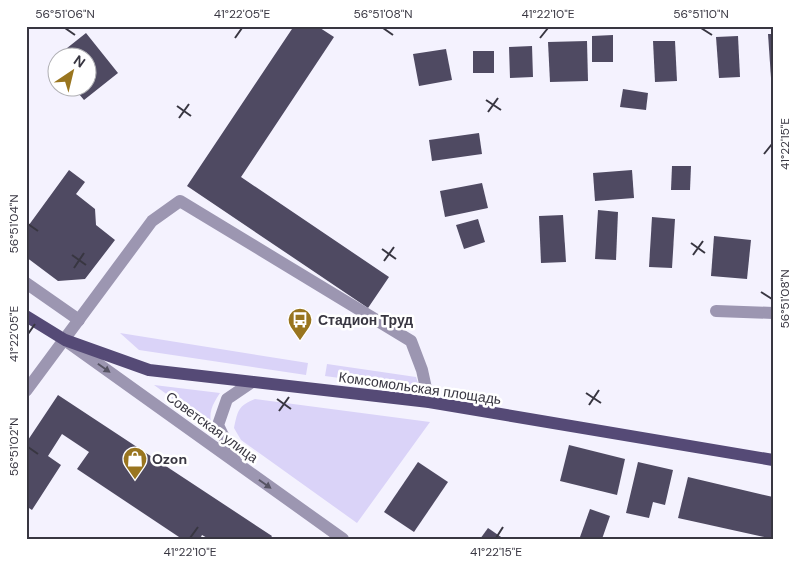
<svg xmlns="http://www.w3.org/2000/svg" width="799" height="565" viewBox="0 0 799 565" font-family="'DM Sans',sans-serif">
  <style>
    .green { fill: #dad3f8 }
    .building { fill: #4f4a62 }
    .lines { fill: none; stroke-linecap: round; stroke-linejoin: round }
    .minor { stroke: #9c96b1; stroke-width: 12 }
    .major { stroke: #554a76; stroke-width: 12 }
    .oneway { fill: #565363 }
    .ticks { fill: none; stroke: #383641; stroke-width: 2 }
    .labels { text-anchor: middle; stroke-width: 5; stroke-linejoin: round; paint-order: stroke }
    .poi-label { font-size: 14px; font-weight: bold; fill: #383641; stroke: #fff; text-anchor: start }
    .street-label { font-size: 14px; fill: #383641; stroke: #fff }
    .neatline { fill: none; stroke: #383641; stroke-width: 2 }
    .ticks-label { font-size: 12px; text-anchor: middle; fill: #383641 }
  </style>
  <rect width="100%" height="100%" fill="#f4f2fe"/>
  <g class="green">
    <polygon points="120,333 308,363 306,375 139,350"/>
    <polygon points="327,364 416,377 420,389 325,376"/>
    <path d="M154,385L220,393C212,405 208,413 212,427Z"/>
    <path d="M255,399L430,422L357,523L241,440L234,428C238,410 238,406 255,399Z"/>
  </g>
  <g class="building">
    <polygon points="294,26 317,26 334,37 241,177 389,277 368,308 187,186"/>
    <polygon points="86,33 118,73 84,100 74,88 88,88 88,58 58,58 58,67 52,60"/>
    <polygon points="768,34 773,34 773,78 771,78"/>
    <polygon points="613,35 613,62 592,62 592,36"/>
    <polygon points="738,36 740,77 719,78 716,37"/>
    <polygon points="587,41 588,81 550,82 548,42"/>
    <polygon points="653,41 675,41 677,81 655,82"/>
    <polygon points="532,46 533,77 510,78 509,47"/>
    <polygon points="446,49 452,80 419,86 413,54"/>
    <rect x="473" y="51" width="21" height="22"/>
    <polygon points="623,89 648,93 646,110 620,107"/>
    <polygon points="479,133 482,154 432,161 429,140"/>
    <polygon points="672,166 691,166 690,190 671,190"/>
    <polygon points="69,170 85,182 76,194 95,209 96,225 115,240 85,279 58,281 26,257 26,229"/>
    <polygon points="632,170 634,198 595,201 593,173"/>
    <polygon points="482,183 488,208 445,217 440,191"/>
    <polygon points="598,210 618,212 616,260 595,259"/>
    <polygon points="563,215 566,262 541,263 539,216"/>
    <polygon points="652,217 675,219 672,268 649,267"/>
    <polygon points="478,219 485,242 464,249 456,225"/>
    <polygon points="714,236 751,240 747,279 711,276"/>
    <polygon points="58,395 272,536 270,539 209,539 202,535 200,539 182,539 77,469 89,452 62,434 48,456 61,465 32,510 26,506 26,443"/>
    <polygon points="569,445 625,459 617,495 560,481"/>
    <polygon points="418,462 448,482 414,532 384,512"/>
    <polygon points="638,462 673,470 665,505 653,502 649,518 626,513"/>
    <polygon points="688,477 773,497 773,539 678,518"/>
    <polygon points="590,509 610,516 602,539 585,539 580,537"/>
    <polygon points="488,528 504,539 480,539"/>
  </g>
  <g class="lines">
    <g class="minor">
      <polyline points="26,283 79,320"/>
      <polyline points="716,311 773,313"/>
      <polyline points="69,343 343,539"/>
      <polyline points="26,391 152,221 180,201 411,341 422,370 429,402"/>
      <polyline points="235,460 218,425 227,399 252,382"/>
    </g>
    <polyline class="major" points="26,316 65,340 149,370 429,402 773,460"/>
  </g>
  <defs><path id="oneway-solid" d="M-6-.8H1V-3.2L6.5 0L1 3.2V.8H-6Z" transform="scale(1.25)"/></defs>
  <g class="oneway">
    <use href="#oneway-solid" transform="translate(104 368) rotate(35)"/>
    <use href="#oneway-solid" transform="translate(265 484) rotate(35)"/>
  </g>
  <path class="ticks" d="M65,28L75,35M383,28L393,35M701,28L712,35M235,38L242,28M540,38L548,28M486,100L501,110M177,106L191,116M488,112L498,98M179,118L189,104M764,154L772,144M28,224L38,231M691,243L705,253M382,249L396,259M72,255L86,265M693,255L703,241M384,261L394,247M74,268L84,253M761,292L772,299M28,334L35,324M586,393L601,403M277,399L291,409M589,405L599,390M279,411L289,397M28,447L38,454M190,538L198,527M496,538L503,527"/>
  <defs>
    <symbol id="bus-pin" viewBox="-11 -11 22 30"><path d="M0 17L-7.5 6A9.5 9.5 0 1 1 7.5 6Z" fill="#99751f" stroke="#fff"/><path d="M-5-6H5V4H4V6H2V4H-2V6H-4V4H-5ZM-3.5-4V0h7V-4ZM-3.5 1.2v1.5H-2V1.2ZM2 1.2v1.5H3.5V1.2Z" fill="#fff"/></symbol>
    <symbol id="shop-pin" viewBox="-11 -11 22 30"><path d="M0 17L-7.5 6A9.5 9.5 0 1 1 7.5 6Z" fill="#99751f" stroke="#fff"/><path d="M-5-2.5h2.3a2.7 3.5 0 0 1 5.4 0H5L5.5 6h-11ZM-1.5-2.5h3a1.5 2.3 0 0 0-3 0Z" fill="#fff"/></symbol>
  </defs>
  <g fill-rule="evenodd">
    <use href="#bus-pin" x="286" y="306" width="28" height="38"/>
    <use href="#shop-pin" x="121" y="445" width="28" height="38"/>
  </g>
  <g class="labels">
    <g class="poi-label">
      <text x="318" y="325">Стадион Труд</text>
      <text x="152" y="464">Ozon</text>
    </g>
    <g class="street-label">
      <text transform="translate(420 388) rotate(8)" y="5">Комсомольская площадь</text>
      <text transform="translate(212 427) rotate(36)" y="5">Советская улица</text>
    </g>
  </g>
  <rect width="799" height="565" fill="none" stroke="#ffffff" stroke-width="55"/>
  <g transform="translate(72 72) rotate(35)"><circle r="24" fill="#ffffff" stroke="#afafb3"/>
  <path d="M0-4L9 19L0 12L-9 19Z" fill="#99751f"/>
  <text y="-8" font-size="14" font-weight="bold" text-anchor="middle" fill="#383641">N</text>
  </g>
  <rect x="28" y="28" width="744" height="510" class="neatline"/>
  <g class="ticks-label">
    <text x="65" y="18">56°51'06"N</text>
    <text x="242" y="18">41°22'05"E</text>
    <text x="383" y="18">56°51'08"N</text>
    <text x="548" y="18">41°22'10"E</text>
    <text x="701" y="18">56°51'10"N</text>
    <text transform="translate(785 144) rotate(-90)" y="4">41°22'15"E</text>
    <text transform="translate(14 224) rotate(-90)" y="4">56°51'04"N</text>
    <text transform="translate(785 299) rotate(-90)" y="4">56°51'08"N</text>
    <text transform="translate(14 334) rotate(-90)" y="4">41°22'05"E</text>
    <text transform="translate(14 447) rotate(-90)" y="4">56°51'02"N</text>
    <text x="190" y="556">41°22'10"E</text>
    <text x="496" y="556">41°22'15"E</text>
  </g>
</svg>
